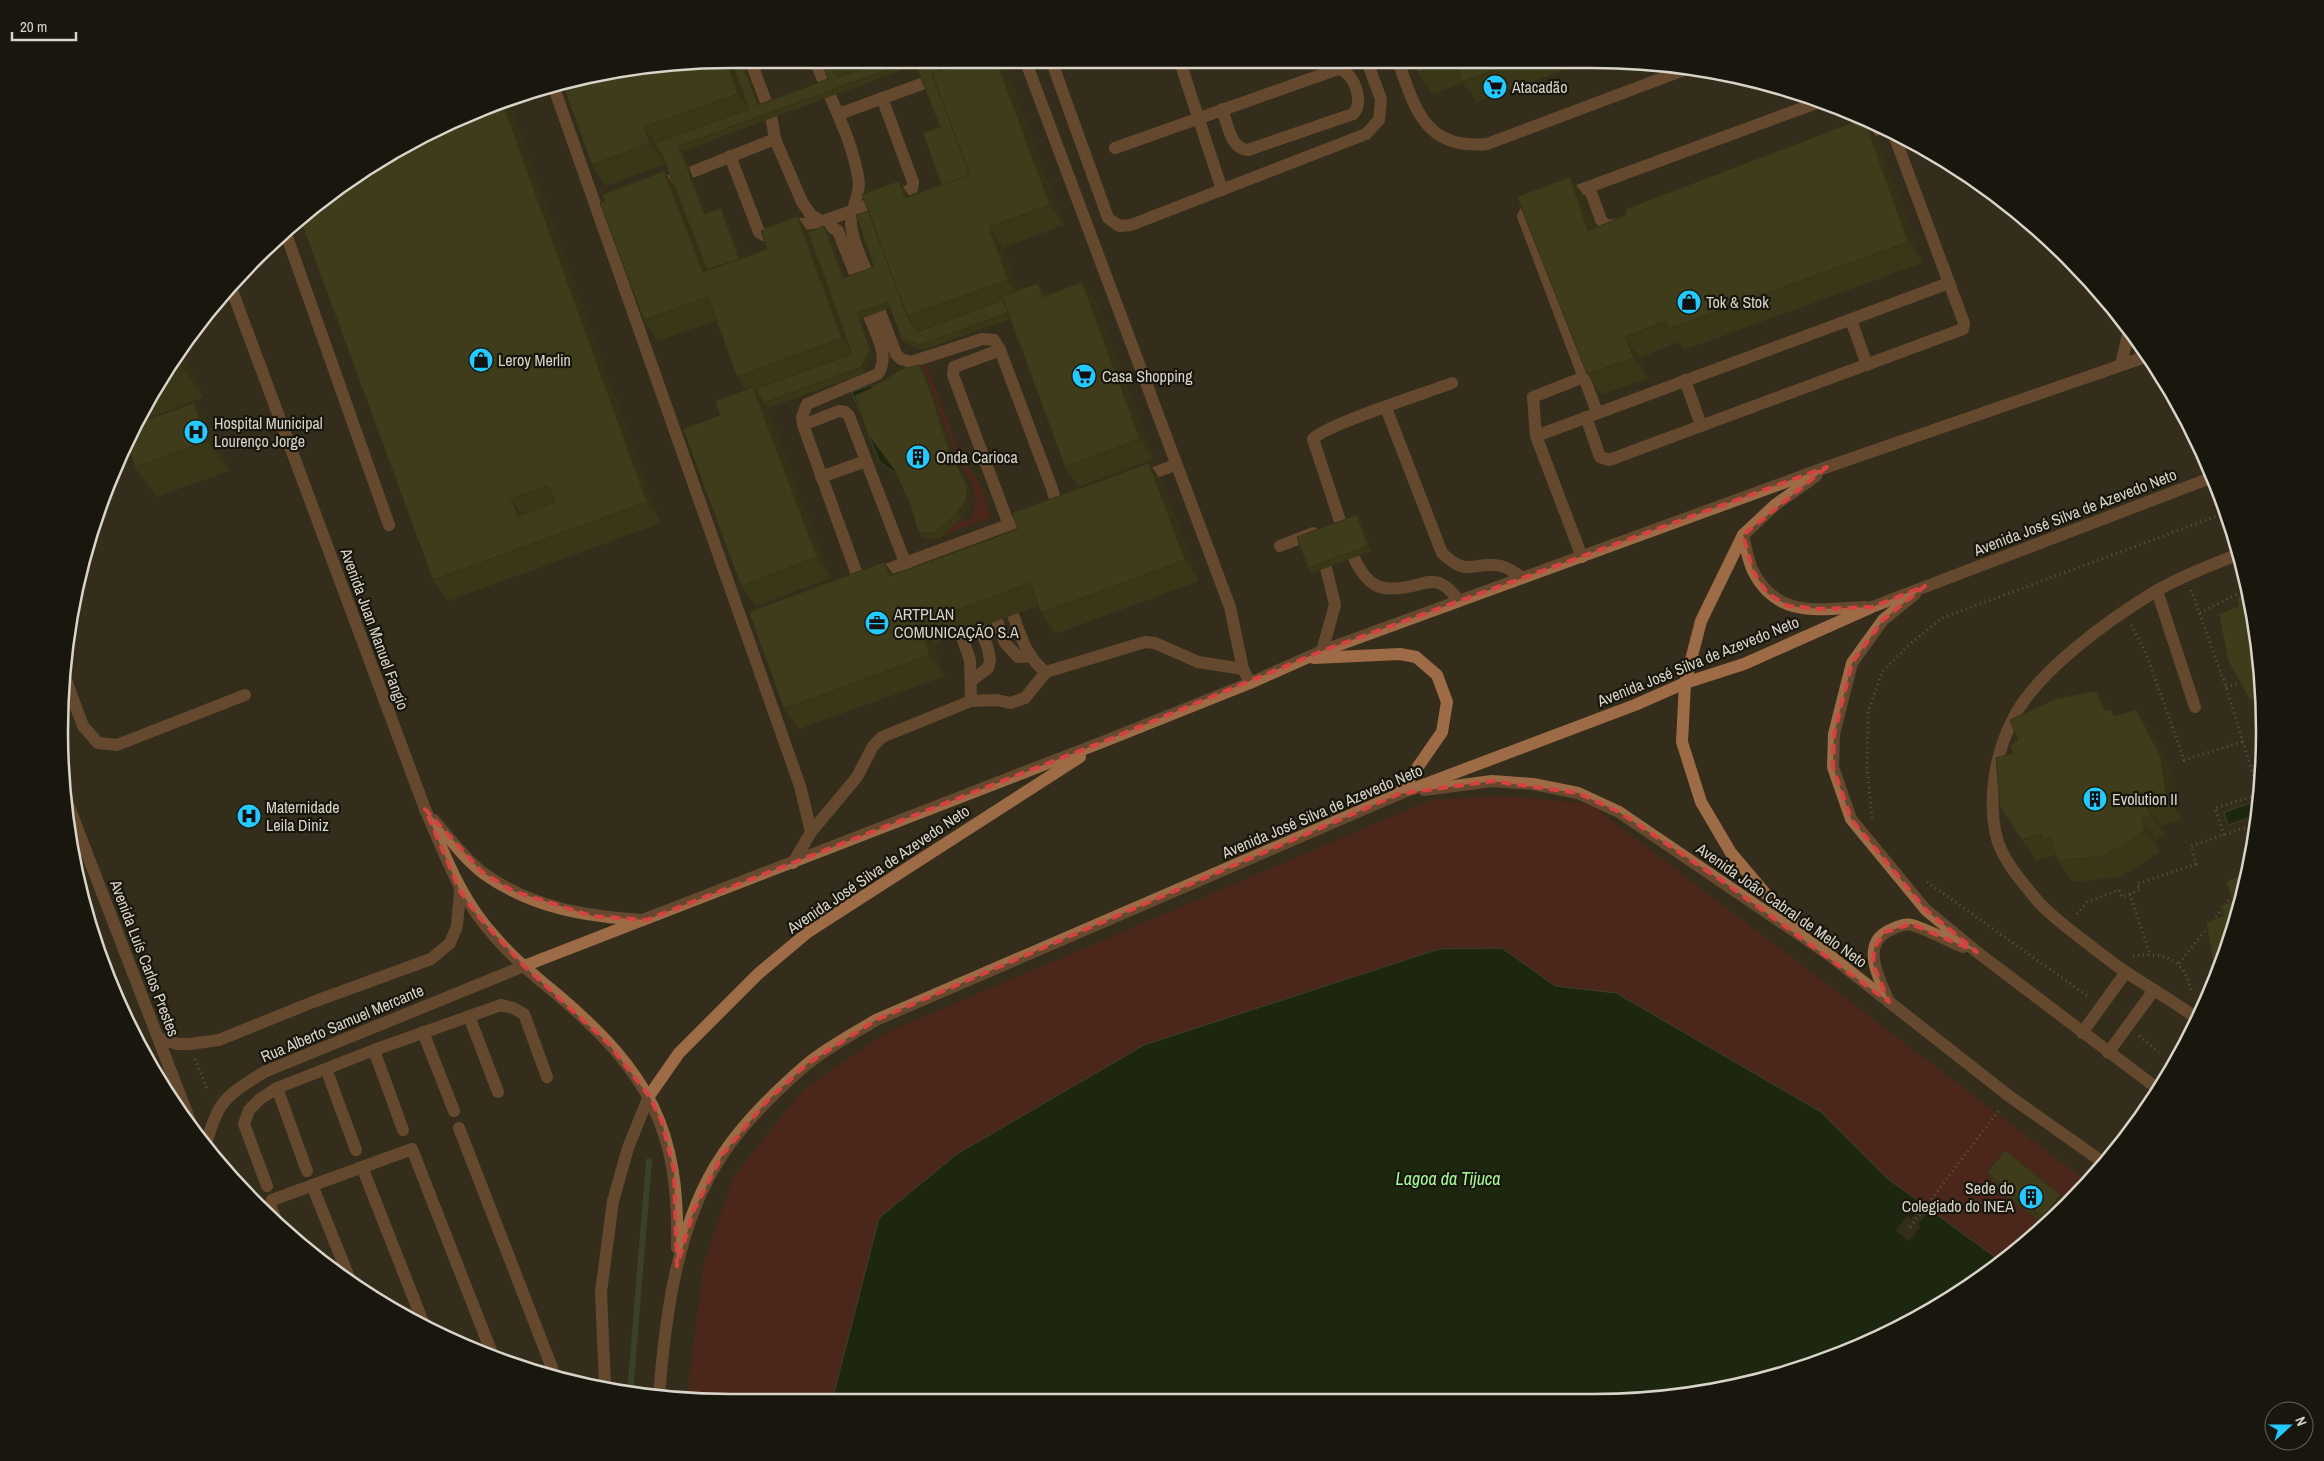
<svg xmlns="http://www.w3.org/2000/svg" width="2324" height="1461" viewBox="0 0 2324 1461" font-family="'Archivo Narrow',sans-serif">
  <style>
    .green { fill: #671e19 }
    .water { fill: #012100; stroke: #42573c }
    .pier { fill: #352d1b }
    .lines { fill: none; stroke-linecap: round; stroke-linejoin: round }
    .stream { stroke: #42573c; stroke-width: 6 }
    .path { stroke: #8a8375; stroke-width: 3; stroke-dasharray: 1 4; stroke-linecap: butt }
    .minor { stroke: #9d6b46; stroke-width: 12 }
    .wall { fill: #404316; fill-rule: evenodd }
    .shaded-wall { fill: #343712 }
    .building { fill: #4a4e1a; stroke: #343712; fill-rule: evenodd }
    .marked { fill: none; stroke: #d64240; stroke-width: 4; stroke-dasharray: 10 6; stroke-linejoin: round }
    .labels { text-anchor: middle; stroke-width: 4.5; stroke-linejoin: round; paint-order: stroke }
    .poi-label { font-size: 16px; fill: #d9d4c9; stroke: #19160e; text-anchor: start }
    .street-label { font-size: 16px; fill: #d9d4c9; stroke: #19160e }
    .water-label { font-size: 18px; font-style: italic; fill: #a5fa9a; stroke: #19160e }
    .rim { fill: none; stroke: #d9d4c9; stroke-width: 2.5 }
  </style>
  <rect width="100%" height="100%" fill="#352d1b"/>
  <g class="green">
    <polygon points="926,364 961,456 980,484 991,517 927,541 925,536 972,518 976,497 972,484 956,455 925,377 916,368"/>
    <polygon points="1502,796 1590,804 2087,1182 2036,1236 1999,1260 1888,1179 1821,1112 1616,993 1555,986 1502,948 879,1218 833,1397 687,1397 704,1263 733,1177 803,1090 886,1033 1431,800"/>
  </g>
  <g class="water">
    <polygon points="872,385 907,482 879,461 852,392"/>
    <polygon points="2260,800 2257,815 2228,825 2224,812"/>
    <polygon points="1502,948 1555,986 1616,993 1821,1112 1888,1179 1999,1260 1891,1333 1768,1379 1638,1401 833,1397 879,1218 957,1154 1144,1045 1439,949"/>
  </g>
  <polygon class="pier" points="1922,1204 1930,1210 1918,1224 1920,1227 1909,1241 1896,1230 1907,1216 1911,1219"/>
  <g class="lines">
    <polyline class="stream" points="630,1393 649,1161"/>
    <g class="path">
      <polyline points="2191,590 2226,687 2260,797"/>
      <polyline points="2200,613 2247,589"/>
      <polyline points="2131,625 2146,653 2184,760 2242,742"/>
      <polyline points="2226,687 2242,682"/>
      <polyline points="1872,818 1867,767 1868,712 1882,672 1910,644 1942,618 2228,512"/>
      <polyline points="2224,835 2215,808 2260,794"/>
      <polyline points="1927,882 2089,997"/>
      <polyline points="2130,894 2150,954"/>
      <polyline points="2077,914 2087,902 2119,890 2122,897 2140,890 2137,884 2196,864 2191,846 2256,824"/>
      <polyline points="2213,921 2232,896"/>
      <path d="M2133,956C2166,952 2185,959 2192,994"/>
      <polyline points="2179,963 2209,926"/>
      <polyline points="2139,1036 2159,1052"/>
      <polyline points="195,1059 208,1091"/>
      <polyline points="1910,1227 2000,1109"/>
    </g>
    <g class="minor">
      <path d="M1399,64C1416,112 1427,150 1487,144L1692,67"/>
      <polyline points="752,65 771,115 775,139 802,202 811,215 838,231 857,279"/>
      <path d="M817,65C831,101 851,137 858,176C862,194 850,208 851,224C852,241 862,260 868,275"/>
      <polyline points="1027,65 1230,607 1243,669 1250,683"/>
      <polyline points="1053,65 1108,218 1119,226 1131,225 1366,134 1379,120 1381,99 1368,64"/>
      <polyline points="1181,65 1222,190"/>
      <polyline points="553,85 800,786 811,832 793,863"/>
      <polyline points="839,114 938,78"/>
      <polyline points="1857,137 1881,128"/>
      <path d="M1115,148L1338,69C1354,71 1365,103 1353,114L1248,150C1230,149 1228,124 1222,109"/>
      <polyline points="730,156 759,232 764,235 794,225 821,222 908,191 912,189 913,182 882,98"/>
      <polyline points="654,187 775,139"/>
      <polyline points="1589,187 1601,220 1607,226 1620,224"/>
      <polyline points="1564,196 1819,102"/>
      <polyline points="1538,205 1526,211 1523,216 1597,412"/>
      <polyline points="285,231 389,525"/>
      <path d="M230,285L425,809C446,857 459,897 495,937C514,959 537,978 559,996C649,1073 680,1129 677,1248"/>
      <polyline points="880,312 896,354 901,359 911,362 982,339 994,340 1000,350 1051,486 1058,508 1052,510"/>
      <path d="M869,316C876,335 890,356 878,374L807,404L802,417L803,425L859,580L1030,517"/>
      <polyline points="1851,320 1867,365"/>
      <polyline points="1000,350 954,367 953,375 1009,525"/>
      <polyline points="2121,365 2129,330"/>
      <polyline points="1685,380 1701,425"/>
      <path d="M1386,408L1442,553C1469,579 1473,560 1501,566C1509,568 1516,573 1522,578"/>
      <polyline points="1586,417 1600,457 1609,460 1963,329 1964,323 1894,135"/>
      <polyline points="803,425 839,411 845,412 849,416 906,565"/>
      <polyline points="1536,436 1949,283"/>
      <polyline points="821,477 866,461"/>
      <polyline points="1140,478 1175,465"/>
      <path d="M1342,527L1313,439C1324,425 1429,392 1452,383"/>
      <path d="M1743,535C1746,547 1748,562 1754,573C1779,619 1820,609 1865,607"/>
      <polyline points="1280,546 1313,533"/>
      <polyline points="1582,557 1536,436 1533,397 1584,377"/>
      <path d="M1354,558C1368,587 1380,593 1412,586C1422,584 1429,580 1439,583C1448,586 1453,594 1459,600"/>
      <polyline points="2157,591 2195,707"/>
      <polyline points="1915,594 1883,620 1852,663 1834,734 1833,767 1851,819 1926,910 1977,952 2158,1089"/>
      <path d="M1013,615C1021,637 1027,658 1046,672"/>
      <polyline points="997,621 1005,643 1018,657 1031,656"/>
      <polyline points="961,634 970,660 971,701"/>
      <polyline points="1322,651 1335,605 1326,568"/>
      <polyline points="1314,658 1400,654 1416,657 1437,675 1447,702 1442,732 1399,794"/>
      <polyline points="63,672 83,726 98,743 117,745 245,695"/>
      <polyline points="971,681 988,668 990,660 988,649 980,627"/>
      <polyline points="1424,790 1492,781 1533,784 1578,793 1619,812 1828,954 2009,1096 2104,1163"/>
      <polyline points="64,794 195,1134"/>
      <path d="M434,820C449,838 465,859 483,873C532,908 584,916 642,920"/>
      <polyline points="811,832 857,777 873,746 882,737 971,701 997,700 1010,703 1025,698 1046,672 1145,642 1155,643 1198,662 1243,669"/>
      <polyline points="1801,928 1764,892 1731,853 1701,802 1682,742 1685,683 1701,621 1743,535 1775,505 1816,476"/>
      <path d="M1889,1002C1880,980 1859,944 1890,930C1897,927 1905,923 1912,925C1929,930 1946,940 1963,947"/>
      <polyline points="469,1016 498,1092"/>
      <path d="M2199,1020C2174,1001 2146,986 2120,968C2106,958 2092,947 2078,936C2064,925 2047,913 2036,899C2021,881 2001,858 1996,835C1988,798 1995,755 2012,721C2034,673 2111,618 2156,591C2182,576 2211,565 2239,554"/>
      <polyline points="423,1032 454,1111"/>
      <polyline points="2082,1033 2126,972"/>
      <polyline points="159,1038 177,1044 190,1044 219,1040 313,1002 431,959 450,943 457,926 460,891"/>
      <polyline points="374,1050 403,1130"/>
      <polyline points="2108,1053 2154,990"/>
      <polyline points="326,1069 356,1150"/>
      <polyline points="277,1088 307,1171"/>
      <polyline points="459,1128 554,1373"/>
      <path d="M205,1147C219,1100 223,1098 264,1072L524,966L1105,741L1250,683L1322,651L1827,467L2148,356"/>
      <polyline points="362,1167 423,1322"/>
      <polyline points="312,1185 350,1280"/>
      <polyline points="267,1186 244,1124 249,1110 260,1099 277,1088 374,1050 501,1005 513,1008 524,1014 547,1077"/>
      <polyline points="276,1220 270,1205 272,1200 412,1149 493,1356"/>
      <polyline points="605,1386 601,1292 613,1201 628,1148 649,1096 679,1053 758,974 808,932 1080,757"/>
      <path d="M659,1397C665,1317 677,1221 723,1154C745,1121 776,1091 806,1065C826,1048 853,1034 876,1020L1399,794L1635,705L1685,683L1744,664L1872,607L2213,477"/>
    </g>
  </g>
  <g class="wall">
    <polygon points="1415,64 1580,64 1477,102 1463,83 1433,94 1418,73"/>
    <path d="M745,65L759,104L828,79L823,65H939L942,70L958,65H1002L1008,72L1064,225L1003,248L1019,290L1038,283L1047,295L1082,282L1097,303L1154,459L1079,487L1065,467L1010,319L923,350L904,343L901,338L890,308L861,319L873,355L865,373L768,408L831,578L756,606L741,586L720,415L746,390L737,377L717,320L658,341L644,320L605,201L664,171L675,187L663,158L665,164L606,186L592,165L562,83ZM916,65L940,127L941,184L909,196L899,181L868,211L874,267L845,277L828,231L808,232L797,216L767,248L741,258L724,214L721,208L706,214L683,151Z"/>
    <polygon points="508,98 661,523 448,601 433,580 357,172"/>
    <polygon points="1878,139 1922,263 1684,350 1678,342 1640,358 1649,379 1601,394 1587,374 1570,177 1585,197 1595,228"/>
    <polygon points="184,342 186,346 179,349"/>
    <polygon points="178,351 193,373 203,397 136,423 149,395"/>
    <polygon points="924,370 936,401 952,453 970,491 971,503 962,517 942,537 936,539 922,538 918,532 911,506 894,469"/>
    <polygon points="194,403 215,433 229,471 156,497 135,467"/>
    <polygon points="1149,463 1163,483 1199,581 1055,634 1041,613 1038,606 934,644 945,676 799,729 784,709 894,575 1018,529"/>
    <polygon points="1357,515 1361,520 1372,551 1312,573 1308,568"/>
    <polygon points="2243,573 2260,643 2262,717 2250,700 2246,594"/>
    <polygon points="2096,691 2109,709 2110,709 2115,716 2136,710 2151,730 2174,776 2182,819 2161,826 2165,836 2156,839 2160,852 2120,877 2073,882 2054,855 2036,861 2022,840 2013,753 2018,740"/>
    <polygon points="1987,1173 2067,1203 2045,1226 1998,1189"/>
  </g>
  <g class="shaded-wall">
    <polygon points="728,65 734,65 753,114 738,94"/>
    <polygon points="743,65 745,65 762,110 758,105"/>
    <polygon points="938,65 939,65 950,94"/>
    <polygon points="998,65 1002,65 1008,72 1064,225 1050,205"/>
    <polygon points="508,98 661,523 647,502 502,101"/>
    <polygon points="1864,118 1878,139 1922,263 1908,242"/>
    <polygon points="644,127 659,148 659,153 663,158 665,164 650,143"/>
    <polygon points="679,146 683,151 708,220 704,214"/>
    <polygon points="664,171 678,192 715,287 703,272"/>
    <polygon points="1570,177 1585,197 1602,252 1588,231"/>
    <polygon points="899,181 913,201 905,198"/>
    <polygon points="721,208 724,214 743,264 739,259"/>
    <polygon points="797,216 812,237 856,359 842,338"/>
    <polygon points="824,226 828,231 847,283 843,278"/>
    <polygon points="989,227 1003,248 1027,313 1018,295 1008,280"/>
    <polygon points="1082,282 1097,303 1154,459 1140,439"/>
    <polygon points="1038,283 1053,304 1043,297"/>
    <polygon points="857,313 861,319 873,355 865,373 861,367"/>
    <polygon points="1625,337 1640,358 1649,379 1634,358"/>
    <polygon points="178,351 193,373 203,397 182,367 176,353"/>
    <polygon points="920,365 924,370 936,401 952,453 970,491 971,503 962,517 958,512 948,448"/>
    <polygon points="753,387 768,408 831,578 817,557"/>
    <polygon points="194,403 215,433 229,471 208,441"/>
    <polygon points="1149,463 1163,483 1199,581 1185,560"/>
    <polygon points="511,499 526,520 518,516"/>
    <polygon points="1357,515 1361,520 1372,551 1368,546"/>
    <polygon points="884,562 899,582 890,576"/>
    <polygon points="919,624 934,644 945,676 930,655"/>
    <polygon points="2096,691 2110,711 2105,711"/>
    <polygon points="2136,710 2151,730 2174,776 2182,819 2167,799"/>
    <polygon points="2147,806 2161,826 2165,836 2151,815"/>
    <polygon points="2142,818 2156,839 2160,852 2145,831"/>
    <polygon points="2060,1195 2067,1203 2047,1224 2042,1217"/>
  </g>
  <g class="building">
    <polygon points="1415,64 1442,64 1418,73"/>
    <polygon points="1456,64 1510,64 1462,82"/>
    <polygon points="643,65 728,65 738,94 644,127 650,143 592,165 562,83"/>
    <polygon points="733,65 743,65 758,105 828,79 823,65 829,65 838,77 873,65 900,65 679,146 704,214 721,208 739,259 707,270 661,152 659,153 655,143 749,109"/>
    <polygon points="916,65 938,65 940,71 932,74 970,175 910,197 909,196 941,184 923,133 940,127"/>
    <polygon points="958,65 998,65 1050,205 989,227 1008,280 907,316 862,194 899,181 905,198 970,175 932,74"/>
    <path d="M502,101L647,502L433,580L300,219L357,172ZM548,486L555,502L518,516L511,499Z"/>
    <polygon points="1864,118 1908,242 1669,329 1666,321 1625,337 1634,358 1587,374 1517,197 1570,177 1588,231 1626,215 1626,209"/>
    <polygon points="664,171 703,272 767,249 761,231 797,216 842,338 737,377 708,297 644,320 600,203 605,201 602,195"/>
    <polygon points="868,211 907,316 917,332 1003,300 1008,313 919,345 901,338 888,302 857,313 870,350 861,367 764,403 755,389 852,354 808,232 824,226 843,278 874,267 856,215"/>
    <polygon points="767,248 767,249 742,258"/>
    <polygon points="1082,282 1140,439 1065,467 1002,296 1038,283 1043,297"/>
    <polygon points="176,353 182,367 162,374"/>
    <polygon points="920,365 932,396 948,448 967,485 967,498 958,512 938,531 932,534 918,532 911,506 894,469 868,434 855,396 869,389 902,369"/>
    <polygon points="753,387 817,557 741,586 683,429 720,415 715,401"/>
    <polygon points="194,403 208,441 135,467 127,443 135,424"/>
    <polygon points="1149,463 1185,560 1041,613 1030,583 919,624 930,655 784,709 749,612 884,562 890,576 980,543 1018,529 1012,513"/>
    <polygon points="1357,515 1368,546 1308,568 1297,537"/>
    <polygon points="2243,573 2260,643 2261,697 2250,700 2228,661 2219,614 2239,606 2237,598 2246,594 2240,575"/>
    <polygon points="2096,691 2105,711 2110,709 2114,716 2136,710 2160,755 2167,799 2147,806 2151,815 2142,818 2145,831 2105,856 2058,861 2050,838 2043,840 2041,834 2022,840 2000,807 1996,758 2013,753 2010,746 2018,740 2010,720 2055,699"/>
    <polygon points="2248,872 2242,905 2217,972 2214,967 2206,922 2224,916 2220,906 2232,901 2226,882"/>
    <polygon points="2005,1150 2060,1195 2042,1217 1987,1173"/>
  </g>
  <path d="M0 0H2324V1461H0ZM1827,467L1743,535L1753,571L1767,593L1788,606L1820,609L1872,607L1925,586L1883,620L1852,663L1834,734L1833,767L1851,819L1926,910L1977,952L1911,924L1885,932L1874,948L1873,964L1889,1002L1728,885L1619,812L1578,793L1492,781L1399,794L876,1020L807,1064L766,1102L723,1154L694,1210L677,1266L674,1170L662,1122L649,1096L608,1043L524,966L477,915L460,891L425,809L482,872L513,891L592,916L646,920L1105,741L1322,651Z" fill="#352d1b" fill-opacity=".55" fill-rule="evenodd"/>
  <path class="marked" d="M1827,467L1743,535L1753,571L1767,593L1788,606L1820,609L1872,607L1925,586L1883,620L1852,663L1834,734L1833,767L1851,819L1926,910L1977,952L1911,924L1885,932L1874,948L1873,964L1889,1002L1728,885L1619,812L1578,793L1492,781L1399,794L876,1020L807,1064L766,1102L723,1154L694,1210L677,1266L674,1170L662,1122L649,1096L608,1043L524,966L477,915L460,891L425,809L482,872L513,891L592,916L646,920L1105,741L1322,651Z"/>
  <defs>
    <symbol id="supermarket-disc" viewBox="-11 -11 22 22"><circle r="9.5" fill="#24c9fe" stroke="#19160e"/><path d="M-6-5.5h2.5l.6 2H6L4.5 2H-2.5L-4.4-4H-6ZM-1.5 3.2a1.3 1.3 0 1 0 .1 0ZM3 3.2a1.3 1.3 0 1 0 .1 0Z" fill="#111"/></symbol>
    <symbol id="shop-disc" viewBox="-11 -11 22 22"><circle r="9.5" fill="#24c9fe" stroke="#19160e"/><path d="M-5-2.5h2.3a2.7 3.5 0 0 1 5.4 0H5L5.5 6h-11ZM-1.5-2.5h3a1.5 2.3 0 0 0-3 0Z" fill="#111"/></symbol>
    <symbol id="hospital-disc" viewBox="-11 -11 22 22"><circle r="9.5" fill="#24c9fe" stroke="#19160e"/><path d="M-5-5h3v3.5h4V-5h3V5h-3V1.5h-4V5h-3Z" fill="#111"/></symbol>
    <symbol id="building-disc" viewBox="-11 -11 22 22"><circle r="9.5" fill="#24c9fe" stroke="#19160e"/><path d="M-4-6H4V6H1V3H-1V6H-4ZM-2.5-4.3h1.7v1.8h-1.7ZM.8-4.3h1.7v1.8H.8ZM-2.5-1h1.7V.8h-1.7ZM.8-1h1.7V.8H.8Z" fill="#111"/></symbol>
    <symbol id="office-disc" viewBox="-11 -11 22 22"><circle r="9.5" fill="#24c9fe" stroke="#19160e"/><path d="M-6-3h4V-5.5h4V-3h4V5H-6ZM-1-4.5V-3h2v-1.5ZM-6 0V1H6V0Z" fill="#111"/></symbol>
  </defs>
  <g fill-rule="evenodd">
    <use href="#supermarket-disc" x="1481" y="73" width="28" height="28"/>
    <use href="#shop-disc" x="1675" y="288" width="28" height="28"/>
    <use href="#shop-disc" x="467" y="346" width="28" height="28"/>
    <use href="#supermarket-disc" x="1070" y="362" width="28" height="28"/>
    <use href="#hospital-disc" x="182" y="418" width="28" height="28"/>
    <use href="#building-disc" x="904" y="443" width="28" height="28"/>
    <use href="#office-disc" x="863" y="609" width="28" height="28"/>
    <use href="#building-disc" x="2081" y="785" width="28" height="28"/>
    <use href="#hospital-disc" x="235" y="802" width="28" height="28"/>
    <use href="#building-disc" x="2017" y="1183" width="28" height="28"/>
  </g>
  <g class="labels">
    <g class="poi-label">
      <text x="1512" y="93">Atacadão</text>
      <text x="1706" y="308">Tok &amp; Stok</text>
      <text x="498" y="366">Leroy Merlin</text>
      <text x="1102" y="382">Casa Shopping</text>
      <text x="214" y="429">Hospital Municipal<tspan x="214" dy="18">Lourenço Jorge</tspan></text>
      <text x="936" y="463">Onda Carioca</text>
      <text x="894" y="620">ARTPLAN<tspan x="894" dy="18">COMUNICAÇÃO S.A</tspan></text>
      <text x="2112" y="805">Evolution II</text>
      <text x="266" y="813">Maternidade<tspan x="266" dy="18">Leila Diniz</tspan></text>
      <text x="2014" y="1194" text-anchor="end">Sede do<tspan x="2014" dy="18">Colegiado do INEA</tspan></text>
    </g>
    <g class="street-label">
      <text transform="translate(2075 512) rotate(-21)" y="6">Avenida José Silva de Azevedo Neto</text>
      <text transform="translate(375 629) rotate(70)" y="6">Avenida Juan Manuel Fangio</text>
      <text transform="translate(1698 661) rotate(-22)" y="6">Avenida José Silva de Azevedo Neto</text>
      <text transform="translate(1322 811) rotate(-23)" y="6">Avenida José Silva de Azevedo Neto</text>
      <text transform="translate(878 869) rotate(-34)" y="6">Avenida José Silva de Azevedo Neto</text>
      <text transform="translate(1782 905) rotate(35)" y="6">Avenida João Cabral de Melo Neto</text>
      <text transform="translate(145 958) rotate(69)" y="6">Avenida Luís Carlos Prestes</text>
      <text transform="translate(342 1023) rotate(-23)" y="6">Rua Alberto Samuel Mercante</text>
    </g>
    <g class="water-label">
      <text x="1448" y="1185">Lagoa da Tijuca</text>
    </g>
  </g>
  <path d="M0 0H2324V1461H0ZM731 68H1593A663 663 0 0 1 2256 731V731A663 663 0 0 1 1593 1394H731A663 663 0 0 1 68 731V731A663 663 0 0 1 731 68Z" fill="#19160e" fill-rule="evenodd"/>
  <path class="rim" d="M731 68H1593A663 663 0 0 1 2256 731V731A663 663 0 0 1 1593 1394H731A663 663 0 0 1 68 731V731A663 663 0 0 1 731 68Z"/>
  <g transform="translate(2289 1426) rotate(69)"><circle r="24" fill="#19160e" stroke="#666259"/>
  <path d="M0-4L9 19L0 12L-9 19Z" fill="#24c9fe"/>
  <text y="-8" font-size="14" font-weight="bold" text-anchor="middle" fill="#d9d4c9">N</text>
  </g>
  <path d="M12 32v8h64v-8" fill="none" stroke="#d9d4c9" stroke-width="2.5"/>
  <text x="20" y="32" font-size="15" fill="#d9d4c9" stroke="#19160e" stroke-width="4" paint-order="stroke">20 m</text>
</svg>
